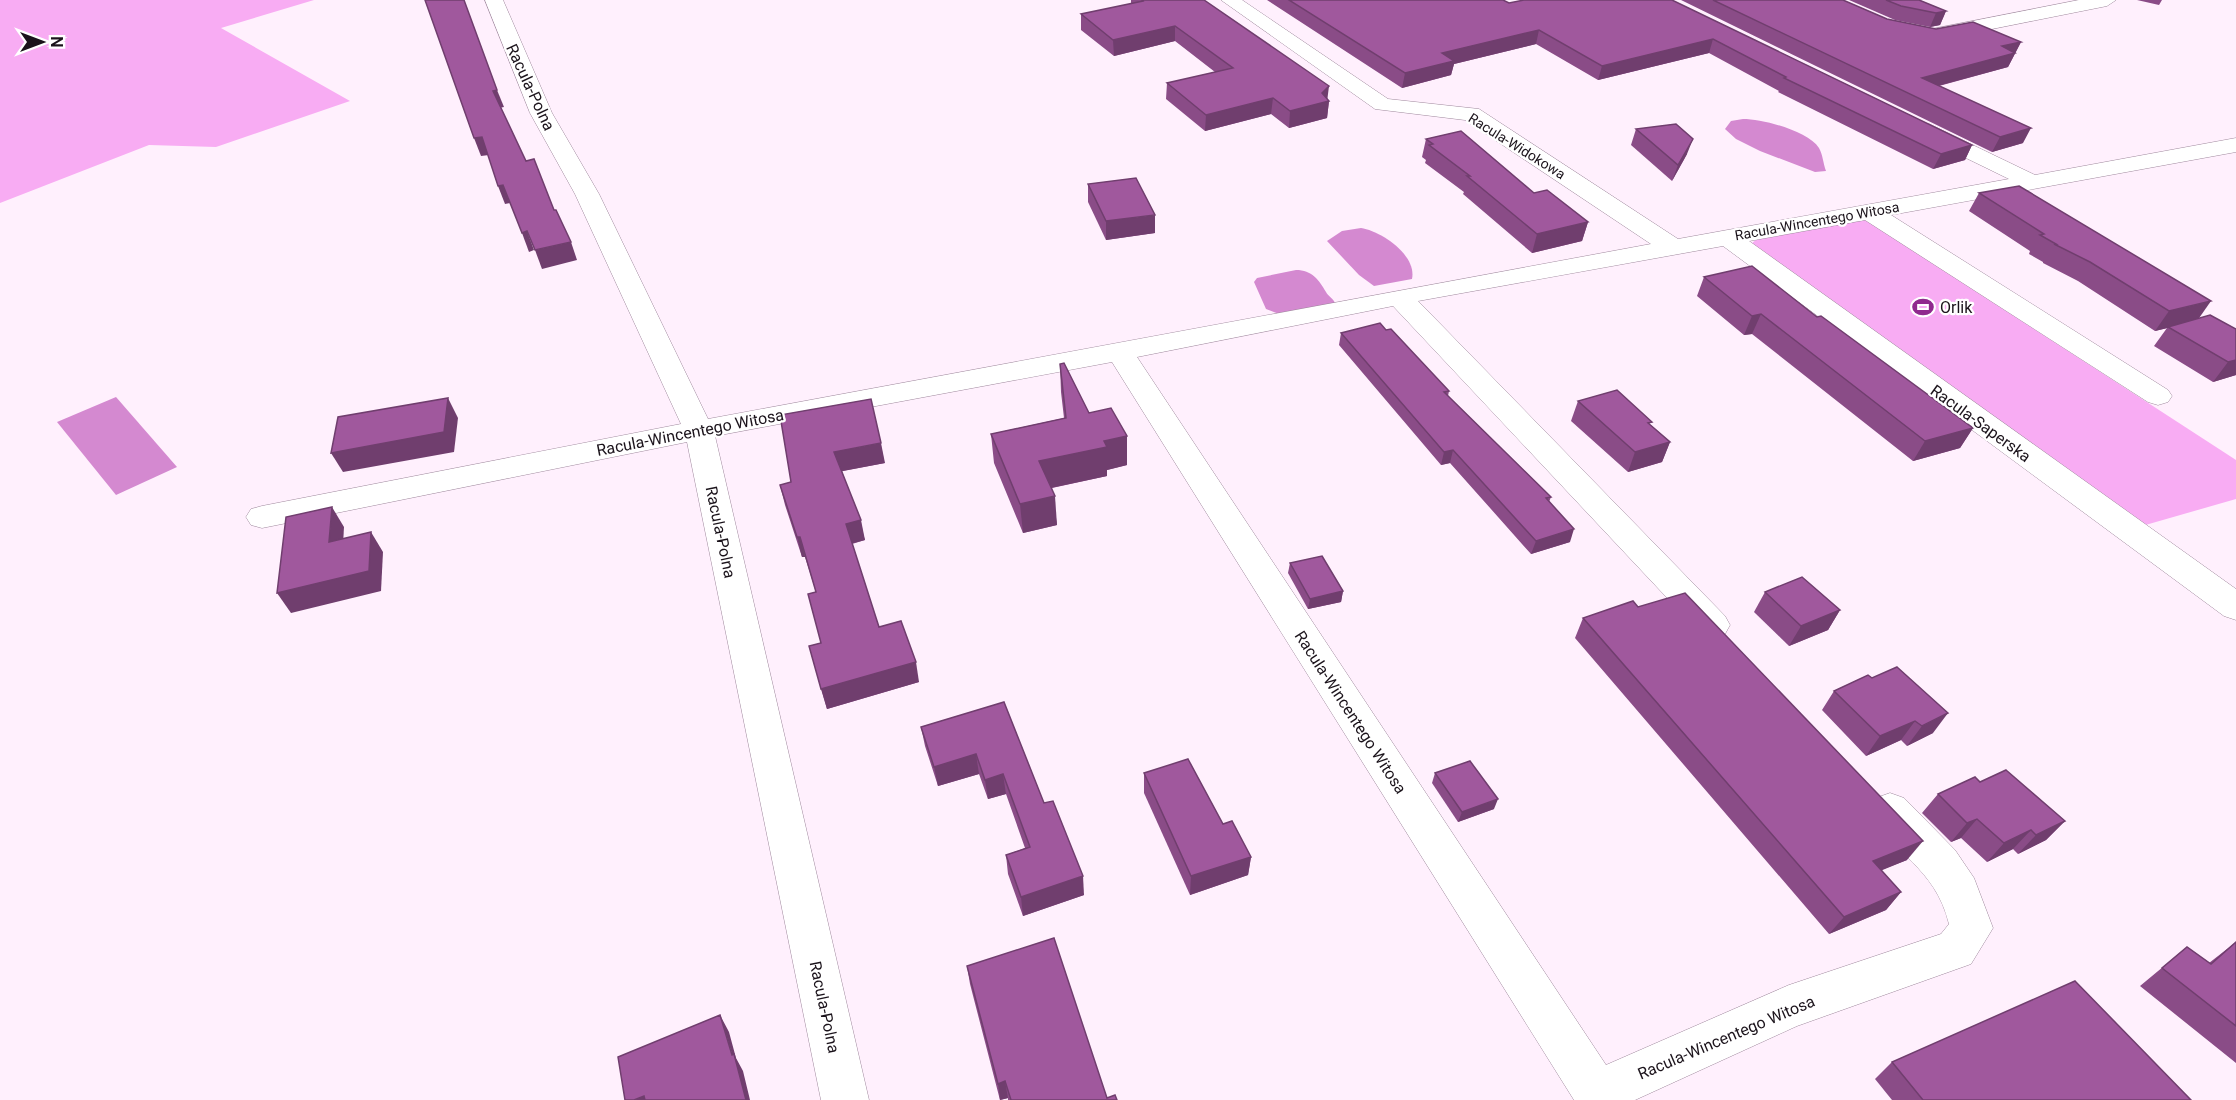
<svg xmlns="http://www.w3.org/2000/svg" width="2236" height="1100" viewBox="0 0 2236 1100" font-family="Roboto,sans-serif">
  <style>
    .green { fill: #f8acf3 }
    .water { fill: #d489d0 }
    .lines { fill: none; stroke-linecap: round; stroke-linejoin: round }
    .street-casing { stroke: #9f899d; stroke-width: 1 }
    .street { fill: #fff; fill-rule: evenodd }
    .wall { fill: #8a4c87 }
    .shaded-wall { fill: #703e6e }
    .building { fill: #a0589d; stroke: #703e6e; stroke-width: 1.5 }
    .labels { text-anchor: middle; stroke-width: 4.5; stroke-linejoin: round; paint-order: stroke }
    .far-street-label { font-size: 14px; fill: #1b131b; stroke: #fff }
    .street-label { font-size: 16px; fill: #1b131b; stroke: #fff }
    .poi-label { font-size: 16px; fill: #1b131b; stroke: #fff; text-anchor: start }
  </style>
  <rect width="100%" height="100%" fill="#fff0fd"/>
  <g class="green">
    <polygon points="0,0 314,0 221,28 350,101 216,147 149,145 0,203"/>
    <polygon points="1865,219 2236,460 2236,499 2135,528 1771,264 1752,243 1761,236"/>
  </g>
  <g class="water">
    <path d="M1743,119C1763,119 1808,131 1819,148C1823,155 1823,163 1826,171L1815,172L1760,151L1736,139L1725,129L1731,121Z"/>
    <path d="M1361,228C1381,231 1417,255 1412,279L1374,286L1359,275L1327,241L1342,231Z"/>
    <path d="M1296,270C1312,270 1319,280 1326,292C1328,296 1333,298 1335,303L1279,314L1266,309L1254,282L1257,278Z"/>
    <polygon points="116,397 177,467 116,495 57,422"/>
  </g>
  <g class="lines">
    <defs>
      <g id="street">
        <path d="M485,0H503L552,113L599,194L708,419L1651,244L1465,120L1375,109L1221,0H1242L1388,99L1479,109L1678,239L2009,179L1921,136L1918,131L1921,126L1929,124L2035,175L2236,138V152L1891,215L2168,390L2172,396L2168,402L2158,405L2148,402L1865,220L1749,241L2236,589V620L2224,616L1723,246L1418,301L1725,616L1730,625L1725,634L1713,638L1701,634L1393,306L1137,357L1606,1065L1789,985L1941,934L1949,924C1935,866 1892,855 1870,810L1876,798L1890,793L1904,798L1955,850L1974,878L1993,928L1971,964L1797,1026L1635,1100H1574L1112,362L715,436L869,1100H821L687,442L262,528L251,525L246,517L251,509L262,506L681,424L575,194L530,113Z"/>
        <polygon points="2079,0 2116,0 2107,6 1932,41 1922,35 1932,29"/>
      </g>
    </defs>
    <use href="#street" class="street-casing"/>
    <use href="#street" class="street"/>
  </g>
  <g class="wall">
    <polygon points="1131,0 1204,0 1327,99 1329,101 1327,118 1289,128 1271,114 1205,131 1166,99 1167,83 1215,72 1175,41 1114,56 1081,30 1081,14 1131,4"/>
    <polygon points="1267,0 1503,0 1509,3 1672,0 1972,145 1965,160 1933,169 1778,92 1779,91 1709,53 1598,80 1536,44 1454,64 1451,75 1402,88"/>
    <polygon points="1681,0 1843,0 1887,19 1936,29 2021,42 2008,67 1939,86 2023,143 1992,152"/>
    <polygon points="1849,0 1919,0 1946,11 1940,25 1930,27 1895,20"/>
    <polygon points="2137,0 2162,0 2159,5"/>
    <polygon points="1636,129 1687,154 1672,181 1631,145"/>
    <polygon points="1426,139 1534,193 1588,222 1582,241 1532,253 1463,194 1464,192 1425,163 1426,160 1422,157"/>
    <polygon points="1088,184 1155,233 1106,240 1088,202"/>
    <polygon points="1979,193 2199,318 2236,329 2236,375 2213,382 2154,346 2167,328 2155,331 2078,281 2043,263 2043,262 2029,254 2030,251 1969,211"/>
    <polygon points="1704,277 1817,317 1973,428 1960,448 1913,461 1752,334 1744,335 1697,296"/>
    <polygon points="1386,330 1449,391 1448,396 1551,497 1549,502 1570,542 1531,554 1450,463 1441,465 1339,345 1341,333"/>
    <polygon points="1060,364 1089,413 1127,436 1127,465 1107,470 1107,476 1052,488 1057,525 1023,533 994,463 991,434 1064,418 1061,392"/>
    <polygon points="1578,401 1651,425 1670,442 1662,462 1628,472 1571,421"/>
    <polygon points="780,415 885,463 842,471 865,540 852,544 879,627 919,682 827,709 809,646 821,643 816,592 805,557 802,557 785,505 780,485 791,482"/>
    <polygon points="1290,563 1343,591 1341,602 1308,609 1288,573"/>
    <polygon points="1765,592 1840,610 1828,630 1789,646 1754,612"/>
    <polygon points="1583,618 1907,860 1881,870 1901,892 1886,910 1829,934 1575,638"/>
    <polygon points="1868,675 1933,733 1907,746 1901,740 1866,756 1822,710 1834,691"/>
    <polygon points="1004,702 1044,803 1084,895 1023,916 1008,874 1006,855 1025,848 1006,794 988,799 979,774 938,786 925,746 921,727"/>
    <polygon points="1144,773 1223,824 1251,857 1248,875 1190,895 1144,793"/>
    <polygon points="1435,773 1494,809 1458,822 1432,783"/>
    <polygon points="1980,782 2065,821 2046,840 2018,854 2013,849 1987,862 1961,838 1951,842 1922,813 1938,794"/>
    <polygon points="2236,942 2236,1063 2140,986 2187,947 2209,963"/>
    <polygon points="967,966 1107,1098 1117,1100 1008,1100 1008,1098 1000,1100 970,984"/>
    <polygon points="1892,1062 2191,1100 1892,1100 1875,1079"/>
  </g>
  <g class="shaded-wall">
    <polygon points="1946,11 1940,25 1930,27 1936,13"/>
    <polygon points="1175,26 1175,41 1114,56 1113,40"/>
    <polygon points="1539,30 1536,44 1454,64 1451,75 1402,88 1405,73 1442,53"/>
    <polygon points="1713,39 1709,53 1598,80 1602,66"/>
    <polygon points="2021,42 2008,67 1915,92 1922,78 2002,46"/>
    <polygon points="1329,86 1327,102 1329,101 1327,118 1289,128 1290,111 1322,93"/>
    <polygon points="497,90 504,107 499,108 493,91"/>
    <polygon points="1273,98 1271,114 1205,131 1206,115"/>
    <polygon points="2031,128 2023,143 1992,152 2000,137"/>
    <polygon points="482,137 489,155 481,156 474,138"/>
    <polygon points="1693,139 1687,154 1672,181 1678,165"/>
    <polygon points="1972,145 1965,160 1933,169 1941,154"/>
    <polygon points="503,185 510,203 505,204 498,186"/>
    <polygon points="1155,215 1155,233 1106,240 1106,221"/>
    <polygon points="1588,222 1582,241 1532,253 1537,234"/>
    <polygon points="527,231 534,250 529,252 522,233"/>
    <polygon points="571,242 577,260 542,269 535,250"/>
    <polygon points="2211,301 2197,321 2155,331 2169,311"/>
    <polygon points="1761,314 1752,334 1744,335 1752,316"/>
    <polygon points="2236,360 2236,375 2213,382 2228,362"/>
    <polygon points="448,398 458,418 454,452 343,472 331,453"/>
    <polygon points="1973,428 1960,448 1913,461 1925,441"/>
    <polygon points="1127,436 1127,465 1107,470 1107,476 1041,490 1039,461 1104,441"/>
    <polygon points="1670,442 1662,462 1628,472 1635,452"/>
    <polygon points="881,443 885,463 838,472 834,452"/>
    <polygon points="1453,450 1450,463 1441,465 1444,452"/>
    <polygon points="1055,496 1057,525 1023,533 1020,504"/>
    <polygon points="332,507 344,527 342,562 329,542"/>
    <polygon points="861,520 865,540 850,544 846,524"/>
    <polygon points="1574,529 1570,542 1531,554 1536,541"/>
    <polygon points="371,532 383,552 381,591 291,613 277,593"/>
    <polygon points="797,537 800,537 805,557 802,557"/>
    <polygon points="1343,591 1341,602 1308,609 1310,599"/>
    <polygon points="1840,610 1828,630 1789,646 1801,626"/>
    <polygon points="916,662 919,682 827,709 821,689"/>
    <polygon points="1948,713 1933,733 1907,746 1922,726"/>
    <polygon points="1915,721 1901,740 1866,756 1880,736"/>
    <polygon points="976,754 979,774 938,786 934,767"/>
    <polygon points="1003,774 1006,794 988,799 985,780"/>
    <polygon points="1498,799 1494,809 1458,822 1462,812"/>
    <polygon points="1977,819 1961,838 1951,842 1967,823"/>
    <polygon points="2065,821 2046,840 2018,854 2036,835"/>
    <polygon points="2031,830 2013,849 1987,862 2004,843"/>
    <polygon points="1923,841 1907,860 1858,880 1873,861"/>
    <polygon points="1251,857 1248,875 1190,895 1191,876"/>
    <polygon points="1083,876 1084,895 1023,916 1021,897"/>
    <polygon points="1901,892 1886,910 1829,934 1844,917"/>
    <polygon points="720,1015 729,1032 736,1058 743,1071 750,1100 746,1100"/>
    <polygon points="1005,1081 1008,1098 1000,1100 998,1084"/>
    <polygon points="644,1096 647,1100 634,1100"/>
  </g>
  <g class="building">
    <polygon points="425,0 464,0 497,90 493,91 526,161 534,159 554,210 556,210 571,242 535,250 527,231 522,233 503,185 498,186 482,137 474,138"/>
    <polygon points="1142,0 1204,0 1329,86 1322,93 1329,101 1290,111 1273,98 1206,115 1167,83 1233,68 1175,26 1113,40 1081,14 1143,1"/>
    <polygon points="1289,0 1503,0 1509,3 1524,0 1672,0 1972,145 1941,154 1784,78 1786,77 1713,39 1602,66 1539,30 1442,53 1454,61 1405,73"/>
    <polygon points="1713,0 1843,0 1887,19 1936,29 1973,22 2021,42 2002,46 2015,53 1922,78 2031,128 2000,137"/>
    <polygon points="1886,0 1919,0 1946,11 1936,13 1901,6"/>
    <polygon points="1676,124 1693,139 1678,165 1636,129"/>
    <polygon points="1461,131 1534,193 1547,190 1588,222 1537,234 1467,176 1470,176 1429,145 1433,144 1426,139"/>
    <polygon points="1136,178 1155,215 1106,221 1088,184"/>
    <polygon points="2019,186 2211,301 2169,311 2090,262 2054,244 2056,244 2040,235 2044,234 1979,193"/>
    <polygon points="1752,266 1817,317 1821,316 1973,428 1925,441 1761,314 1752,316 1704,277"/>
    <polygon points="2210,315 2236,329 2236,360 2228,362 2168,327"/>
    <polygon points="1380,323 1386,330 1391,329 1449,391 1444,392 1551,497 1546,498 1574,529 1536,541 1453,450 1444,452 1341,333"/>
    <polygon points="1064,363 1089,413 1111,408 1127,436 1104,441 1107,447 1039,461 1055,496 1020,504 991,434 1066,418 1060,364"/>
    <polygon points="1617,390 1652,422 1648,423 1670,442 1635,452 1578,401"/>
    <polygon points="448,398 444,432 331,453 338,417"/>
    <polygon points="871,399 881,443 834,452 861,520 846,524 879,627 901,621 916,662 821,689 809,646 821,643 808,594 816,592 800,537 797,537 780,485 791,482 780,415"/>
    <polygon points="332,507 329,542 371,532 369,571 277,593 286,517"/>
    <polygon points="1322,556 1343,591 1310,599 1290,563"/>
    <polygon points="1802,577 1840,610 1801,626 1765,592"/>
    <polygon points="1685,593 1923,841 1873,861 1901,892 1844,917 1583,618 1633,601 1638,607"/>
    <polygon points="1897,667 1948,713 1922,726 1915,721 1880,736 1834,691 1868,675 1872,678"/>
    <polygon points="1004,702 1044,803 1053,801 1083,876 1021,897 1006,855 1030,847 1003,774 985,780 976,754 934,767 921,727"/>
    <polygon points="1188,759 1223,824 1232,821 1251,857 1191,876 1144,773"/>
    <polygon points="1470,761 1498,799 1462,812 1435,773"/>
    <polygon points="2006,770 2065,821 2036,835 2031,830 2004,843 1977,819 1967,823 1938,794 1975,777 1980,782"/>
    <polygon points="1054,938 1107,1098 1115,1095 1117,1100 1011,1100 1005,1081 998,1084 967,966"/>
    <polygon points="2236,942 2236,1026 2162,968 2187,947 2211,964"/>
    <polygon points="2075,981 2191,1100 1923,1100 1892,1062"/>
    <polygon points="720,1015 732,1055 734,1054 746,1100 645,1100 644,1096 634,1100 625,1100 618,1057"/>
  </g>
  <defs>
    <symbol id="stadium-bare" viewBox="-9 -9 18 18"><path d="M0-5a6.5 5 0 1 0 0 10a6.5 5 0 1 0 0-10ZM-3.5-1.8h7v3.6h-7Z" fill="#90298e" stroke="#fff" stroke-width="2.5" paint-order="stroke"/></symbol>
  </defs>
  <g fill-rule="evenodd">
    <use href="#stadium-bare" x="1908" y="292" width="30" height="30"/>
  </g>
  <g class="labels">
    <g class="far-street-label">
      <text transform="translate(1517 146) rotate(32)" y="5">Racula-Widokowa</text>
      <text transform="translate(1817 221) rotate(-10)" y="5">Racula-Wincentego Witosa</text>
    </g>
    <g class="street-label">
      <text transform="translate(531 87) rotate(65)" y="6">Racula-Polna</text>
      <text transform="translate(1981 423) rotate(36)" y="6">Racula-Saperska</text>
      <text transform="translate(690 432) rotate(-11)" y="6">Racula-Wincentego Witosa</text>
      <text transform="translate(721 532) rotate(78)" y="6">Racula-Polna</text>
      <text transform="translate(1351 712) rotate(57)" y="6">Racula-Wincentego Witosa</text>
      <text transform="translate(825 1007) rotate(78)" y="6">Racula-Polna</text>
      <text transform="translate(1726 1037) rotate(-23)" y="6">Racula-Wincentego Witosa</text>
    </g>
    <g class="poi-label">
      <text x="1940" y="313">Orlik</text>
    </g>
  </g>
  <g transform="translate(42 42) rotate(90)" stroke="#ffffff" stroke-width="4.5" paint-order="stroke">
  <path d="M0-4.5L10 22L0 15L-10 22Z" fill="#1b131b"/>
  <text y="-9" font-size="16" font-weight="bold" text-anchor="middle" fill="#1b131b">N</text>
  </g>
</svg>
